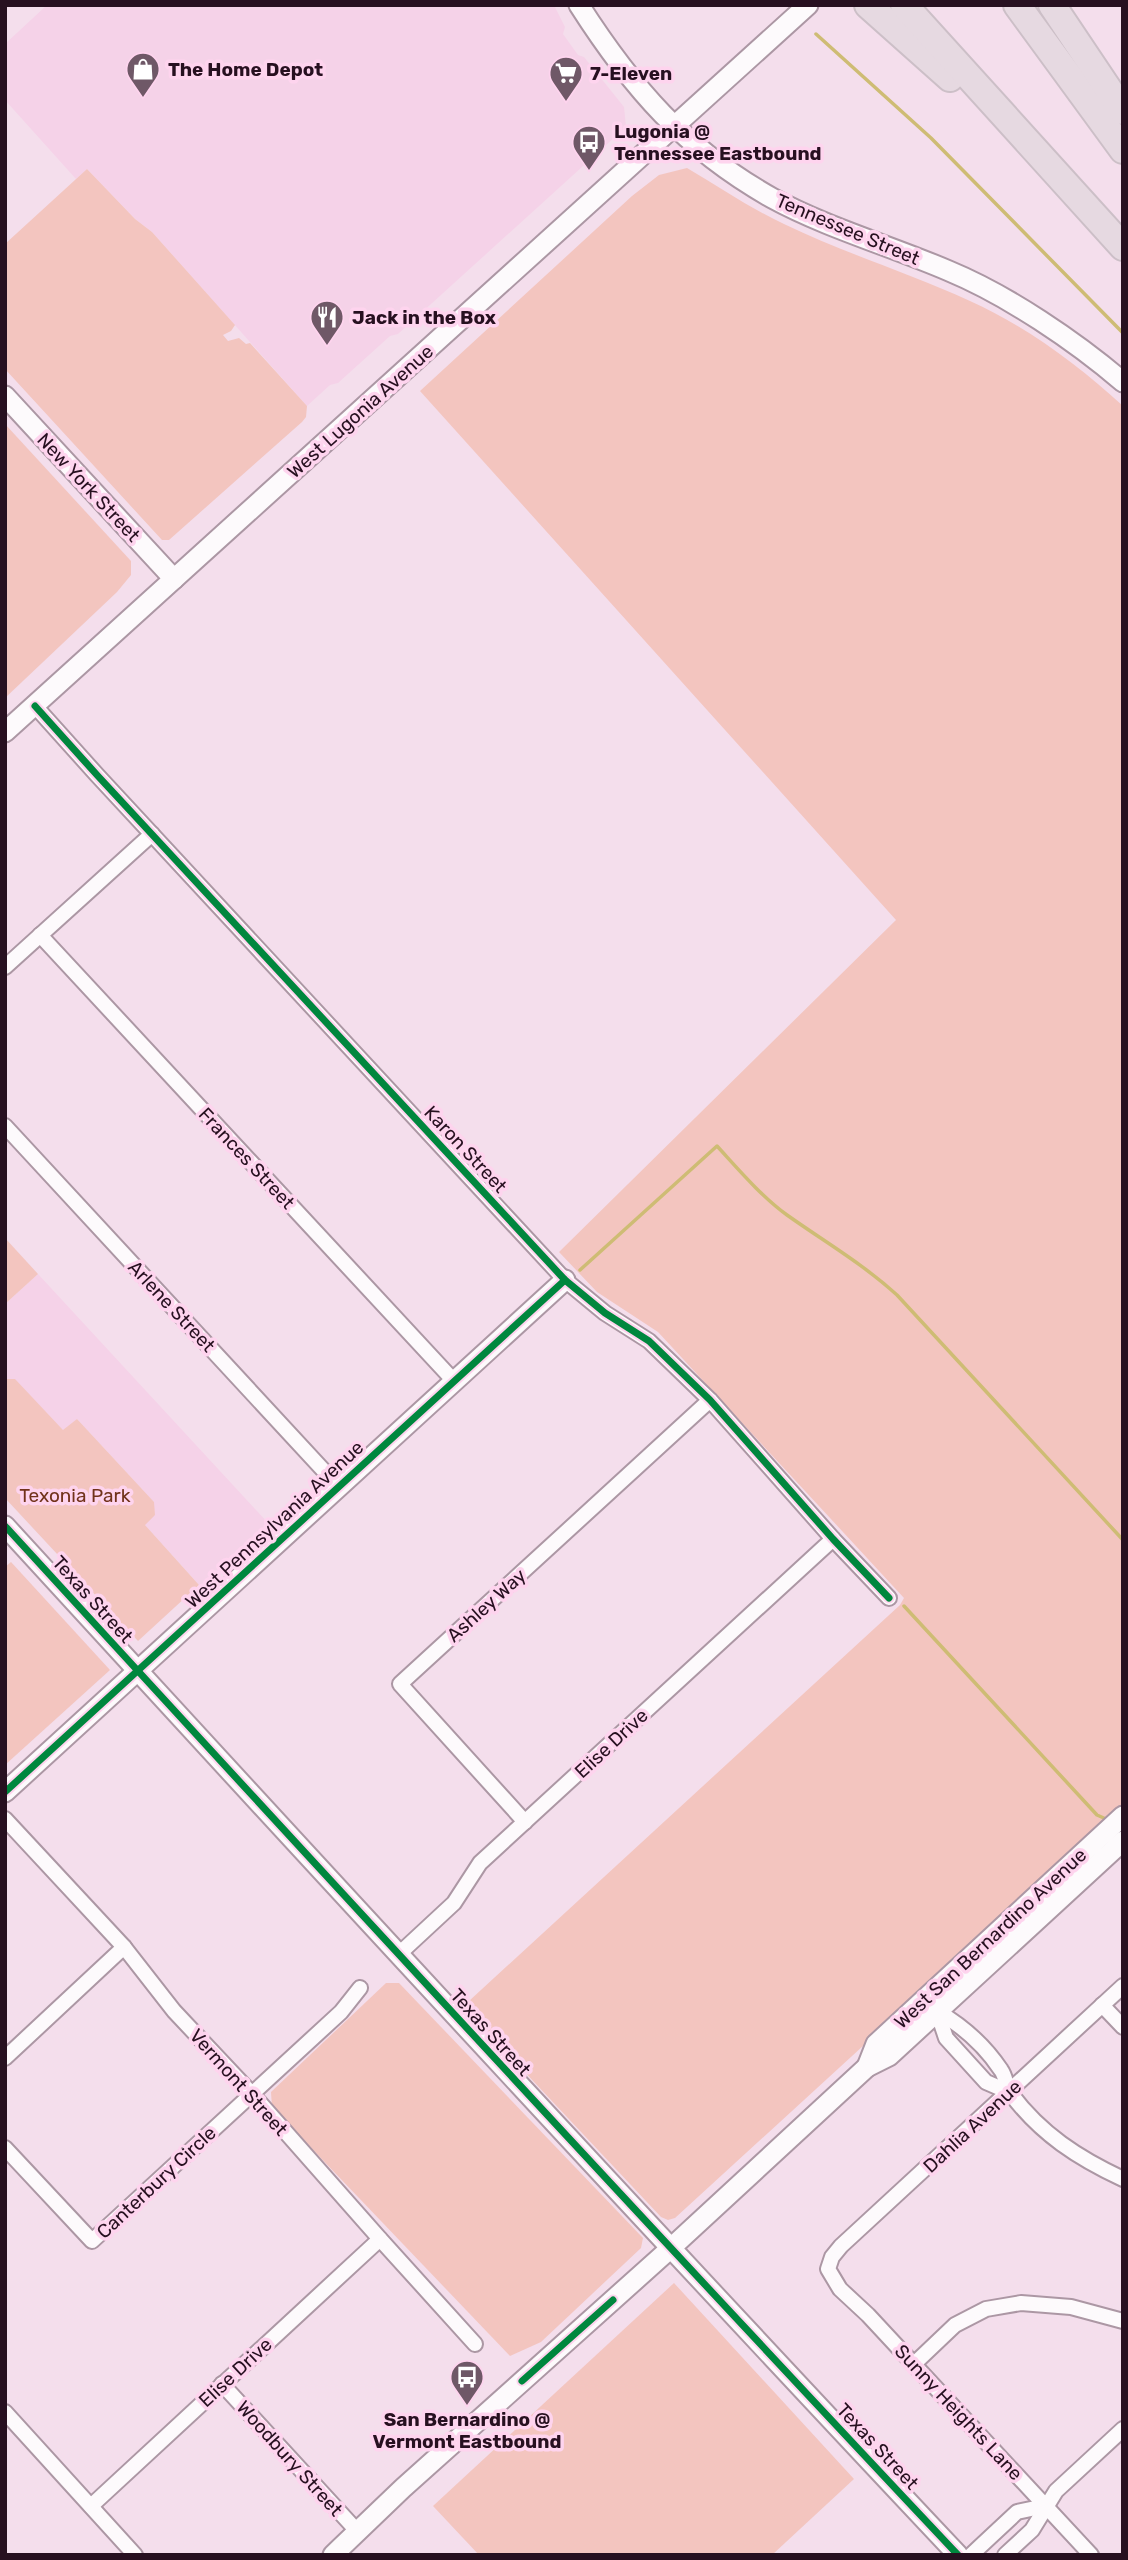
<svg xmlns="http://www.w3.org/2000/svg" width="1128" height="2560" viewBox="0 0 1128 2560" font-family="Rubik,sans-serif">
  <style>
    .built { fill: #f5d2e8 }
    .green { fill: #f3c5bf }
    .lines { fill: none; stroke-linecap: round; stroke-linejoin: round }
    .stream { stroke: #cebc74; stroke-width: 3.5 }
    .street-casing { stroke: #ac97a4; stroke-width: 18 }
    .secondary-casing { stroke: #ac97a4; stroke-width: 23 }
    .highway-casing { stroke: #ccbfc7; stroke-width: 30 }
    .street { stroke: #fdfafc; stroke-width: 14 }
    .secondary { stroke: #fdfafc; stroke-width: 19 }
    .highway { stroke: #e6d9e1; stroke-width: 26 }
    .cycleway-casing { stroke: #fed4ee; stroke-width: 11 }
    .cycleway { stroke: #00873e; stroke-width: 7 }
    .labels { text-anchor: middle; stroke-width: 7; stroke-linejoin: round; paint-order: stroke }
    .poi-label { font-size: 19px; font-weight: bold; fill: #271020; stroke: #fed4ee; text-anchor: start }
    .street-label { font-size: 19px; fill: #271020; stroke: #fed4ee }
    .park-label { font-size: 19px; fill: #71321a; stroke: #fed4ee }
  </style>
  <rect width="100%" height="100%" fill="#f4deec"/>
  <g class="built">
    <polygon points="47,5 554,5 565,27 563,34 578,55 584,57 624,107 626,127 398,334 390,336 338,383 330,385 307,406 152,232 135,219 87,169 76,179 5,100 5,44"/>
    <polygon points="38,1274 269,1524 201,1587 145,1525 154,1502 77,1419 64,1431 15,1380 5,1380 5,1304"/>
  </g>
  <g class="green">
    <path d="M687,168C719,187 750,208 784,224C844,253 909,273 970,301C1027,327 1077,364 1123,406V1808L675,2218L668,2220L661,2217L475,2019L469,2001L900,1605L904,1598L658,1332L597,1292L559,1252L896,920L420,391L632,196L659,175Z"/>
    <polygon points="87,169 135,219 152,232 235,325 231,331 223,335 228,341 239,338 246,344 250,343 307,406 306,417 302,422 169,540 162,540 5,369 5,244"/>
    <polygon points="5,424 131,561 131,575 117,592 5,698"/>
    <polygon points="5,1238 38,1274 5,1304"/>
    <polygon points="6,1379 15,1379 63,1430 77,1419 154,1502 155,1515 145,1525 199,1585 138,1641 5,1498"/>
    <polygon points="11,1562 110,1670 5,1765 5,1567"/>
    <polygon points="386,1983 399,1983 643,2238 641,2248 541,2342 510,2356 272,2107 271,2092"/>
    <polygon points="674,2283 854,2479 772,2555 479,2555 433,2506"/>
  </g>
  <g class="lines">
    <g class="stream">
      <polyline points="816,34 931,138 1123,333"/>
      <path d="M580,1270L717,1146C739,1170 761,1196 787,1215C825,1242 863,1264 897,1295L1123,1540"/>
      <polyline points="904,1606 1097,1815 1106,1819"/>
    </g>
    <defs>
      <g id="street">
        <polyline points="35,706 97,775 565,1280 605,1313 649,1341 710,1400 833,1539 889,1598"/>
        <polyline points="40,935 454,1381"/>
        <polyline points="5,967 152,834"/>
        <polyline points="5,1126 338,1486"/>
        <polyline points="5,1819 124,1947 174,2011 252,2094 380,2239 475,2344"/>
        <polyline points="525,1822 400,1684 710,1400"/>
        <polyline points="399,1954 454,1903 480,1863 833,1539"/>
        <polyline points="1102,2005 1123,2027"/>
        <path d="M937,2011C961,2025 985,2046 1001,2070C1006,2077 1006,2087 1011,2094C1041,2134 1078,2158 1123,2179"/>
        <polyline points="937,2011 946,2038 986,2082 1009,2092"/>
        <polyline points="5,2058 124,1947"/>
        <polyline points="5,2148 92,2241 341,2012 360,1988"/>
        <polyline points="914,2364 955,2325 986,2309 1021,2303 1071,2307 1123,2321"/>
        <polyline points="222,2384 358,2532"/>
        <polyline points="5,2412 135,2555"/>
        <polyline points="91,2506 380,2239"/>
        <polyline points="971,2555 1017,2512 1045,2506"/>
        <polyline points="1005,2555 1032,2530 1056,2491 1123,2429"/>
        <polyline points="1091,2555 868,2315 840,2289 828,2269 832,2257 841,2246 1123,1986"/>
      </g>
      <g id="secondary">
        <path d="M579,5C632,88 685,149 772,198C827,228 891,246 949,271C1007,295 1075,341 1123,382"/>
        <polyline points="5,396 174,579"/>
        <polyline points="5,732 808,5"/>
        <path d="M5,1526C321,1871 638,2215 958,2555"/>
        <polyline points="5,1792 565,1280"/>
        <polyline points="867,2067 876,2044 1123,1816"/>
        <polyline points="333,2555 403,2488 672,2247 867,2067 889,2056 1123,1841"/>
      </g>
      <g id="highway">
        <polyline points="868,5 950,78"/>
        <polyline points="904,5 1123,247"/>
        <polyline points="1017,5 1123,150"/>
        <polyline points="1052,5 1123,111"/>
      </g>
    </defs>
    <use href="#street" class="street-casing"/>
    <use href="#secondary" class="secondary-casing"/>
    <use href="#highway" class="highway-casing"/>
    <use href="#street" class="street"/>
    <use href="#secondary" class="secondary"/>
    <use href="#highway" class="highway"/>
    <defs>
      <g id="cycleway">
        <polyline points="35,706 97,775 565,1280 605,1313 649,1341 710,1400 833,1539 889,1598"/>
        <path d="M5,1526C321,1871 638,2215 958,2555"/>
        <polyline points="5,1792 565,1280"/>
        <polyline points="522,2381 613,2300"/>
      </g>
    </defs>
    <use href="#cycleway" class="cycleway-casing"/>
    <use href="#cycleway" class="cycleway"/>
  </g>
  <defs>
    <symbol id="shop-pin" viewBox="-11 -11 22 30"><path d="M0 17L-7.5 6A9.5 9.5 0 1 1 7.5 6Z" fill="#6f5867" stroke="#fed4ee"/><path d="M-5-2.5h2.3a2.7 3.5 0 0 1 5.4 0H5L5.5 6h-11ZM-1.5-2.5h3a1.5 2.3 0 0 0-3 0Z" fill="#fff"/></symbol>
    <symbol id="supermarket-pin" viewBox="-11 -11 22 30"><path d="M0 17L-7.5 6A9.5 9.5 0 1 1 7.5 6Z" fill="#6f5867" stroke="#fed4ee"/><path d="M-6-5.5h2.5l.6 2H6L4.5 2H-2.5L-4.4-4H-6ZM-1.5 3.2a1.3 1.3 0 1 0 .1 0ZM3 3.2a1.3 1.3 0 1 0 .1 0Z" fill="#fff"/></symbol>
    <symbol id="bus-pin" viewBox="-11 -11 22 30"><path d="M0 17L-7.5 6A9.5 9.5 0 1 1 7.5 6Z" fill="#6f5867" stroke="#fed4ee"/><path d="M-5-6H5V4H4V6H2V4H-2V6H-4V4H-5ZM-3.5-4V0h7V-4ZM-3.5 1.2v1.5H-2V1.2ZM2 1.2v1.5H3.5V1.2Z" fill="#fff"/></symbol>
    <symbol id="restaurant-pin" viewBox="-11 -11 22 30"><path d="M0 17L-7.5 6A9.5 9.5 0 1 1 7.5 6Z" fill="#6f5867" stroke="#fed4ee"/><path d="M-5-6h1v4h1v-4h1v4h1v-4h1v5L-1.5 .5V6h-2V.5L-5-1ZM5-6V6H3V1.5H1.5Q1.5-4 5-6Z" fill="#fff"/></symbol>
  </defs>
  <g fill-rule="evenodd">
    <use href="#shop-pin" x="124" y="50" width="38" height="52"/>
    <use href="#supermarket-pin" x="547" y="54" width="38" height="52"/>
    <use href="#bus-pin" x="570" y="123" width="38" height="52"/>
    <use href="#restaurant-pin" x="308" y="298" width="38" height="52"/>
    <use href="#bus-pin" x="448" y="2358" width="38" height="52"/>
  </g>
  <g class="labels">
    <g class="poi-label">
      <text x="168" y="76">The Home Depot</text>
      <text x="590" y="80">7-Eleven</text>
      <text x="614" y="138">Lugonia @<tspan x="614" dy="22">Tennessee Eastbound</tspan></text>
      <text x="352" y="324">Jack in the Box</text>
      <text x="467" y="2426" text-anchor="middle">San Bernardino @<tspan x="467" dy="22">Vermont Eastbound</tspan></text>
    </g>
    <g class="street-label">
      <text transform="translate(848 229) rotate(23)" y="7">Tennessee Street</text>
      <text transform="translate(360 411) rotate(-42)" y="7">West Lugonia Avenue</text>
      <text transform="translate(89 487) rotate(47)" y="7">New York Street</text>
      <text transform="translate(466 1149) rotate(47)" y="7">Karon Street</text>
      <text transform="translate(247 1158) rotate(47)" y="7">Frances Street</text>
      <text transform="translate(172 1306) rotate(47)" y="7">Arlene Street</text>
      <text transform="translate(274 1524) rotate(-43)" y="7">West Pennsylvania Avenue</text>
      <text transform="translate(93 1599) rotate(48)" y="7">Texas Street</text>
      <text transform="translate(486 1605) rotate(-42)" y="7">Ashley Way</text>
      <text transform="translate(611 1743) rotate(-43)" y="7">Elise Drive</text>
      <text transform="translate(990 1938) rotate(-43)" y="7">West San Bernardino Avenue</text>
      <text transform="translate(491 2032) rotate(48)" y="7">Texas Street</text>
      <text transform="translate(239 2082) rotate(48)" y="7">Vermont Street</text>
      <text transform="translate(972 2126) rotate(-43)" y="7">Dahlia Avenue</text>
      <text transform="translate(156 2182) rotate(-43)" y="7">Canterbury Circle</text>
      <text transform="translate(235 2372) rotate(-43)" y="7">Elise Drive</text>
      <text transform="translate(959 2412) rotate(47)" y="7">Sunny Heights Lane</text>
      <text transform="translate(878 2446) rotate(47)" y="7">Texas Street</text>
      <text transform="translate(290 2458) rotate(48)" y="7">Woodbury Street</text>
    </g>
    <g class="park-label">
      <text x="75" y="1502">Texonia Park</text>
    </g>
  </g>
  <rect width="1128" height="2560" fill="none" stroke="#271020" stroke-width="14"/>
</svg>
